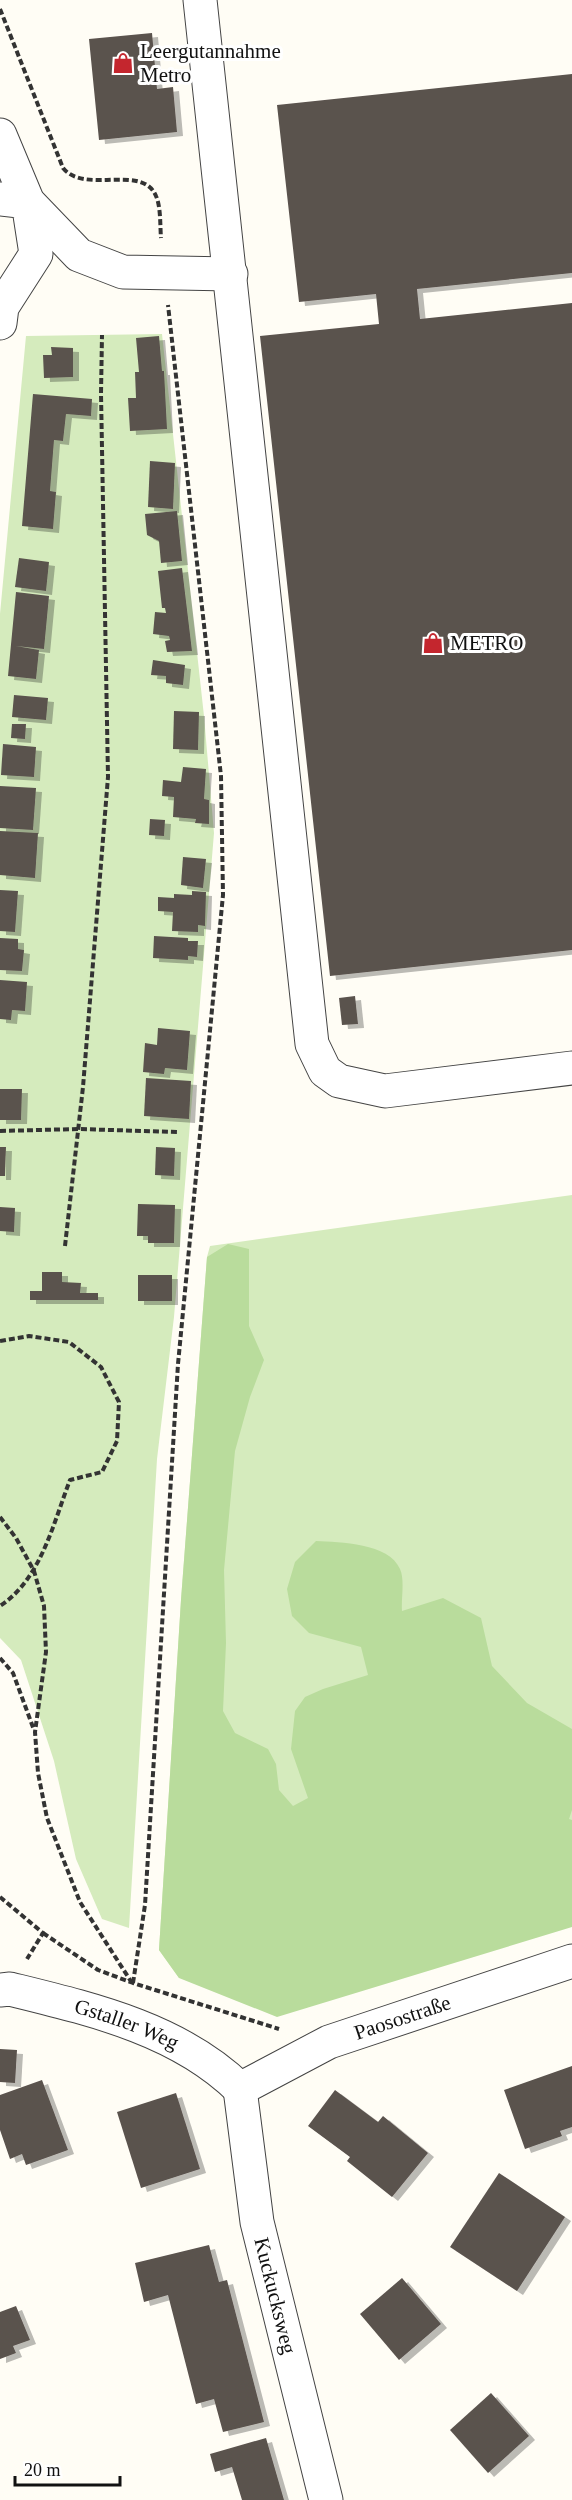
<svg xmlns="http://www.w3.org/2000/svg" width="572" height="2500" viewBox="0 0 572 2500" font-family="'Times New Roman',serif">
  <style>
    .green { fill: #d5ebbd }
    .forest { fill: #b9dc9c }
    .building { fill: #5a524d; filter: url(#shadow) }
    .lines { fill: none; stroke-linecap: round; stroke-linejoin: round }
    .minor-casing { stroke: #444; stroke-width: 35 }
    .path { stroke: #333; stroke-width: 4; stroke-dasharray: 6 3; stroke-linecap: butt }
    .minor { stroke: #fff; stroke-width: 33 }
    .labels { text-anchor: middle; stroke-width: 6; stroke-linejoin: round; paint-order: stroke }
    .poi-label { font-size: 21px; fill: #111; stroke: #fff; text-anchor: start }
    .street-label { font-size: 21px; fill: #111; stroke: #fff }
  </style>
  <defs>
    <filter id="shadow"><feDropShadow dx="6" dy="4" stdDeviation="0" flood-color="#0004"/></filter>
  </defs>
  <rect width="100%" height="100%" fill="#fffdf5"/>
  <g class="green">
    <polygon points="162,334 204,716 214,833 174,1317 157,1459 129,1928 102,1919 76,1859 54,1761 21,1660 0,1638 0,614 26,336"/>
    <polygon points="572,1195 572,1923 179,1978 159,1950 181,1600 207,1257 210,1246"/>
  </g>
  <path class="forest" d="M228,1244L249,1249V1326L264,1360L250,1397L235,1451L224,1570L226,1643L223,1711L235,1733L268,1749L276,1764L279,1790L293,1806L308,1798L291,1749L295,1711L305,1697L323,1689L368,1675L361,1647L309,1633L292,1616L287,1589L295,1562L316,1541C340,1542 389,1543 400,1569C405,1580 401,1599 402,1611L443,1598L481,1618L492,1666L527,1703L572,1729V1810L569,1819L572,1820V1927L277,2017L179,1978L159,1950L181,1600L207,1257Z"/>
  <g class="building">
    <polygon points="152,33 157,89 173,87 177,132 99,140 89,39"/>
    <polygon points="572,74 572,273 417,289 420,319 572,303 572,950 330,976 260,336 379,324 376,294 299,302 277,105"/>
    <polygon points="159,336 162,371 164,371 167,429 130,431 128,398 136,398 135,372 139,372 136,338"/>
    <polygon points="51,347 73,348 73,377 44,378 43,355 52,355"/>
    <polygon points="33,394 92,399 91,416 66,414 63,441 54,440 50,491 56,492 53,529 22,526"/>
    <polygon points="150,461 175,463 173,509 148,507"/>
    <polygon points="177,511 182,561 161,563 159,541 147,535 145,514"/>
    <polygon points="19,558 49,562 46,591 15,587"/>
    <polygon points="182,568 192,651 167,652 165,641 170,640 169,636 153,634 155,612 166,613 165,608 162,608 158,571"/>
    <polygon points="16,592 49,596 44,649 16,646 39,650 36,679 8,676"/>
    <polygon points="153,660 185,665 183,685 166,683 166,676 151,675"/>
    <polygon points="14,695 48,698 46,720 12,717"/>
    <polygon points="174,711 199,712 198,750 173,749"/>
    <polygon points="12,724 26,724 25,739 11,738"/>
    <polygon points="3,744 36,747 34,777 1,775"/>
    <polygon points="183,767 206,769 204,799 209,800 209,824 195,823 196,819 173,817 174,797 162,796 163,780 181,782"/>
    <polygon points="0,786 36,788 33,830 0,828"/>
    <polygon points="150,819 165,820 164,836 149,835"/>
    <polygon points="0,831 38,833 35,878 0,875"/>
    <polygon points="183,857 206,859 203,888 181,885"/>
    <polygon points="0,890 18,891 15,932 0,931"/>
    <polygon points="192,891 206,892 205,926 198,925 198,932 172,931 173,912 158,911 158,897 174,898 174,894 192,895"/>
    <polygon points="154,936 188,938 188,941 198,941 197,957 188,956 188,960 153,958"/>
    <polygon points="0,938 18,939 18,949 24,950 22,971 0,970"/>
    <polygon points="0,980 27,982 25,1011 12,1010 11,1020 0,1019"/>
    <polygon points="355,996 358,1024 342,1025 339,998"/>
    <polygon points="158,1028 190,1031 187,1070 165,1068 164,1074 143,1072 145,1043 157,1045"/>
    <polygon points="146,1078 191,1081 189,1119 144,1116"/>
    <polygon points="0,1089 22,1089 21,1120 0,1120"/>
    <polygon points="0,1147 6,1147 5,1176 0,1176"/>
    <polygon points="156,1147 175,1148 174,1176 155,1175"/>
    <polygon points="138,1204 175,1205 174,1243 148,1243 148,1236 137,1236"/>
    <polygon points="0,1207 15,1208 14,1232 0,1231"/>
    <polygon points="42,1272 62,1272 62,1282 81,1283 80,1293 98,1293 98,1300 30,1300 30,1291 42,1291"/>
    <rect x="138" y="1275" width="34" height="26"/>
    <polygon points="0,2049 17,2050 15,2083 0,2082"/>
    <polygon points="572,2066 572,2127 560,2131 562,2136 525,2149 504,2090"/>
    <polygon points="42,2080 68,2150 26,2165 22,2154 10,2159 0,2130 0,2095"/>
    <polygon points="335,2090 378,2122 383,2116 428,2153 392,2197 347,2161 350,2157 308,2126"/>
    <polygon points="176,2093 200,2169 141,2188 117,2112"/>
    <polygon points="499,2173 565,2217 517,2291 450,2247"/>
    <polygon points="209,2245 219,2282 227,2280 264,2422 223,2432 214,2399 196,2404 168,2295 144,2302 135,2263"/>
    <polygon points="402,2278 441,2324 399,2360 360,2314"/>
    <polygon points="16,2306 30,2340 13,2346 16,2353 0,2359 0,2312"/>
    <polygon points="491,2393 529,2436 488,2473 450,2430"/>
    <polygon points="266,2438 284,2500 242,2500 232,2467 215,2472 210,2454"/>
  </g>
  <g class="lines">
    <defs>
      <g id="minor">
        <polyline points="200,0 312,1044 325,1071 339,1081 385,1091 572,1068"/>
        <polyline points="0,135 28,202 79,255 123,272 231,274"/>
        <polyline points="0,199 28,202 36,254 2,307 0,323"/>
        <path id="s1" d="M0,1990L10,1989C91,2009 179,2029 240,2089"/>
        <path id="s2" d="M240,2089L257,2222L326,2500"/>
        <path id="s3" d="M240,2089L329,2042L572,1961"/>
      </g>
    </defs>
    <use href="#minor" class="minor-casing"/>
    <g class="path">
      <path d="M0,9L63,168C85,195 142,163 156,196C161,207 160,226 161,238"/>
      <polyline points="0,1131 78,1129 177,1132"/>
      <polyline points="65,1246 83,1087 108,777 101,394 102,335"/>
      <path d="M0,1341L29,1336L69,1342L101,1367L119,1402L117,1441L102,1472L70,1480C53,1524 41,1579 0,1606"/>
      <polyline points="0,1517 16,1538 34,1571 44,1606 46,1652 35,1732 38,1773 47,1818 80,1902 132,1983"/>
      <polyline points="0,1658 13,1673 34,1730"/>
      <polyline points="0,1897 43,1933 27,1959"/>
      <polyline points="43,1933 98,1970 133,1983 279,2029"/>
      <polyline points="133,1983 145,1905 178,1364 223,895 221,776 168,305"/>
    </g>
    <use href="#minor" class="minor"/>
  </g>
  <defs>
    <symbol id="shop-bare" viewBox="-9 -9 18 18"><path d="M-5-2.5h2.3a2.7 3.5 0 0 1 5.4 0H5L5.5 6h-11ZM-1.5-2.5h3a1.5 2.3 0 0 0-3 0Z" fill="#c4262e" stroke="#fff" stroke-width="2.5" paint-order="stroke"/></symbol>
  </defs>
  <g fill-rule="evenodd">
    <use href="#shop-bare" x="108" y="48" width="30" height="30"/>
    <use href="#shop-bare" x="418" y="628" width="30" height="30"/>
  </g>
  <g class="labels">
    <g class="poi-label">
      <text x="140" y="58">Leergutannahme<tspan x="140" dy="24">Metro</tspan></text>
      <text x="450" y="650">METRO</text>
    </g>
    <g class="street-label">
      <text dy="7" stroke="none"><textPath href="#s3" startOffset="178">Paosostraße</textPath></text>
      <text dy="7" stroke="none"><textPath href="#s1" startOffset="132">Gstaller Weg</textPath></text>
      <text dy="7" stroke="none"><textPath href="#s2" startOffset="210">Kuckucksweg</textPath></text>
    </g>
  </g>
  <path d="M15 2476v9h105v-9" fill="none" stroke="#111111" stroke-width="3"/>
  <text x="24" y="2476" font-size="18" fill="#111111" stroke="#ffffff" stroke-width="4.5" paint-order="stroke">20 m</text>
</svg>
